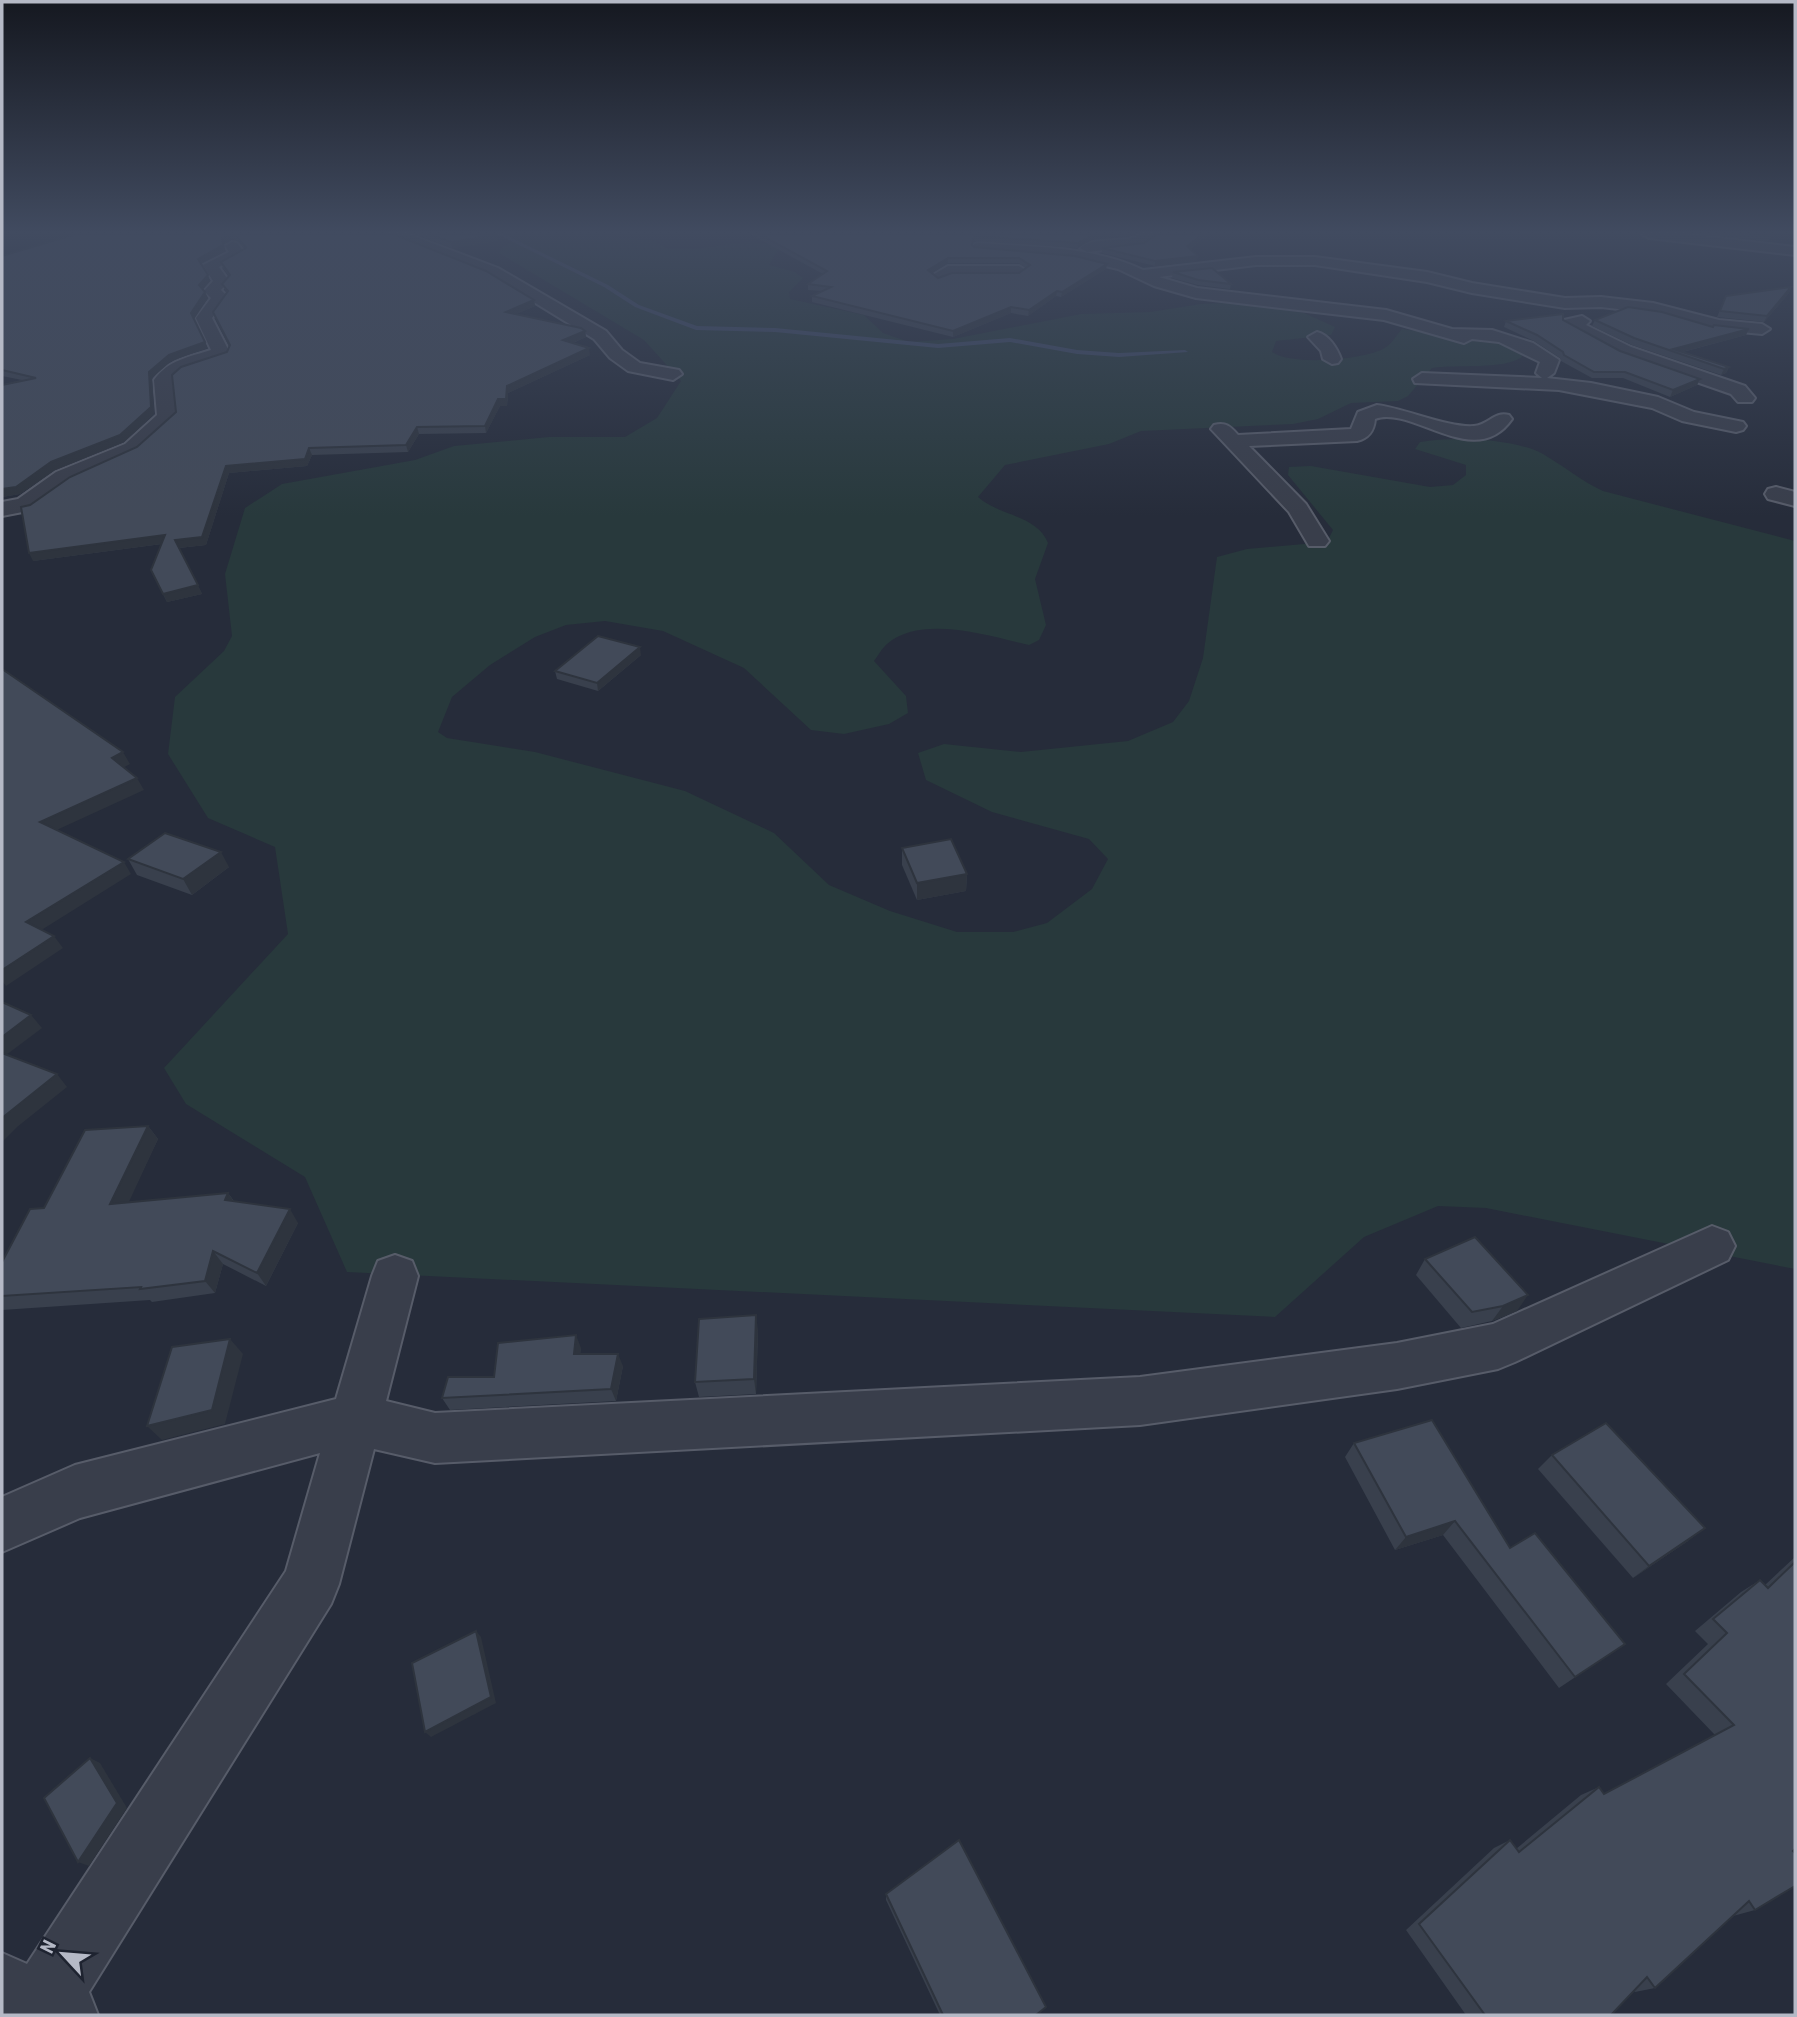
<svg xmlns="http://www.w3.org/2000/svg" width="1797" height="2017" viewBox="0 0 1797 2017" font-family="'Roboto Condensed',sans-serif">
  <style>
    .green { fill: #28393c }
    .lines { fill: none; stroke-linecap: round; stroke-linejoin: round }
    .stream { fill: #3d4862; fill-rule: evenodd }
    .minor-casing { stroke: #575c69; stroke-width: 4 }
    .minor { fill: #393e4b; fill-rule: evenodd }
    .wall { fill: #39404d; fill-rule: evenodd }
    .shaded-wall { fill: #2e343e }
    .building { fill: #424a59; stroke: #2e343e; stroke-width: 2; fill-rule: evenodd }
  </style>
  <rect width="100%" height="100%" fill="#262c3a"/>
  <path class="green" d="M507,234H608L609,237L655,241L666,248L695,249L746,242L773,244L779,248L769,265L795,272L803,278L789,292L790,299L864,315L883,333L909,342L953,339L1081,314L1150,312L1201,304L1226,303L1251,304L1304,313L1335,327L1331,335L1276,341L1272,352C1292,366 1361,360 1383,349C1391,345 1396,336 1402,329L1503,343L1520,351L1522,357C1503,370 1457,364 1432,368L1408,396L1398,401L1351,403L1318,419L1293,424L1141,431L1109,444L1005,465L978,497C999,516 1037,515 1048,543L1035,579L1046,625L1039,640L1029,645C989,636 922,614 887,644C882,648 878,656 874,661L906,696L908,713L889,724L844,734L811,730L744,668L663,631L605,621L566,625L535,637L490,665L452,697L438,732L447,738L535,752L685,791L774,833L829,885L890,911L957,932H1013L1047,923L1092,889L1108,859L1089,839L992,812L926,780L918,753L944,744L1021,752L1128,741L1173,722L1189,701L1203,658L1217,557L1247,549L1327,542L1333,530L1288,475L1289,467L1311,466L1430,487L1453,485L1466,475V465L1415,449L1420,442C1453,436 1513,438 1543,454C1564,466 1581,481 1603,491L1795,541V1269L1486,1208L1438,1206L1364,1237L1275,1317L347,1272L305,1177L186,1104L164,1068L288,934L275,847L208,818L168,754L175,697L224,651L232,636L225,574L245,508L282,484L415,460L454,446L549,437H625L657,418L681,381L644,340L499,253L502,247L516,240Z"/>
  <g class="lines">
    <polygon class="stream" points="497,234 504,234 608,285 639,305 697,326 775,328 938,344 1010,338 1077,350 1119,353 1185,350 1188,352 1119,357 1077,354 1010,342 938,348 775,332 696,330 635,307 604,287"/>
    <defs>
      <g id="minor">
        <polygon points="388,234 408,234 498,268 606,331 622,350 640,363 679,370 682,374 673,380 628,371 610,358 594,339 488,274"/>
        <path d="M1142,234H1159L1142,246L1087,252L1080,248C1095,235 1124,245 1142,234Z"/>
        <polygon points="1642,234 1685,234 1795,247 1795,255 1649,238"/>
        <path d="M232,242L237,243L245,253L219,267L229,281L221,290L228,297L212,318L230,353L227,357L182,371L172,381L177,417L174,421L139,452L72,482L33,510L2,516V502L18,499L56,472L125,444L157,415L154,380C168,360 189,357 211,350L196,318L211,298L204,291L213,281L203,265L229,252L225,246Z"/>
        <path d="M979,243C1033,247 1093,246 1143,270L1256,257H1315L1427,272L1472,283L1565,298L1601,297L1653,303L1719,320L1762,324L1770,329L1762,334L1719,330L1653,313L1601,307L1565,308L1472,293L1427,282L1315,265H1256L1159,277L1197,288L1386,310L1452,329L1492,330L1533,343L1559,360L1554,373L1547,378L1591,383L1658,397L1694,412L1743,422L1746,426L1743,430L1736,432L1682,421L1652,408L1559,390L1415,383L1413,379L1422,373L1542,378L1536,373L1540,362L1499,342L1472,339L1464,343L1384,320L1196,298L1154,286L1118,269L1075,259L974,250V244Z"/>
        <polygon points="948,266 1019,266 1027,271 1019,276 951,276 939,281 934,279 931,276"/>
        <polygon points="1582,316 1590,321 1586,325 1631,347 1745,386 1755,398 1752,402 1738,402 1731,394 1619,355 1562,324 1564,320"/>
        <path d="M1317,332C1329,335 1337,348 1341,359L1338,363L1332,364L1323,359L1321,351L1308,337Z"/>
        <path d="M1377,405C1407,409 1448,428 1474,426C1489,425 1494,411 1509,415L1512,419C1475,472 1413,405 1375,419C1374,431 1369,438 1357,441L1249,446L1306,504L1329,541L1325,546H1309L1289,512L1211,429L1214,425C1226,422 1230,426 1238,435L1351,429L1358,412Z"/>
        <polygon points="1776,487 1795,492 1795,506 1768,499 1765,494 1768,489"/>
        <polygon points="1712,1226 1728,1232 1735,1246 1728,1260 1515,1362 1498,1369 1397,1389 1140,1425 435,1463 374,1449 339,1584 331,1604 89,1992 98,2015 2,2015 2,1953 27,1964 286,1571 320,1453 80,1518 2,1552 2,1497 75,1465 336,1399 372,1276 378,1261 395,1255 412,1261 418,1276 386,1401 435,1413 1140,1377 1397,1343 1493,1324"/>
      </g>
    </defs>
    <use href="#minor" class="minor-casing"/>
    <use href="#minor" class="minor"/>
  </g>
  <g class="wall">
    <polygon points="76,234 393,234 534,300 535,306 516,314 585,331 586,337 573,343 590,355 508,393 507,406 500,406 486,433 419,434 408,452 312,455 307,466 229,473 206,545 179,548 202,594 167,602 151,570 162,544 33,561 30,505 137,447 176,412 227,352 229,346 213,312 227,293 222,284 229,276 223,268 221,262 244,249 239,241 233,239 224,244 225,251 201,264 210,281 203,289 208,298 194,319 207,348 171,361 152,378 154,414 124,442 55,470 20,494 2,497 2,385 22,380 2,376 2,256"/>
    <polygon points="415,234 494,234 496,235 497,241 452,248"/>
    <path d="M750,234H1137L1093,239L1078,248L973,241L972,246L974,247L1107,264L1106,269L1061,297L1056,296L1028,316L1011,313L953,337L812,302V296L822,291L808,290V284L823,274ZM948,263H1019L1026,268L1019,273L938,278L932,273Z"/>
    <polygon points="1157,234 1209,234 1190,249 1197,261 1155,266 1102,253 1102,248 1144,243"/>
    <polygon points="1696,234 1771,234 1771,236 1769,241"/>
    <polygon points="1173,272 1231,284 1230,289 1198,285 1172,278"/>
    <polygon points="1791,287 1789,293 1764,322 1717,317 1726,296"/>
    <polygon points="1563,320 1620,351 1700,379 1697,385 1670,397 1623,378 1592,378 1561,361 1560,358 1534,341 1504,327 1506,321"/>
    <polygon points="1595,320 1713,327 1746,335 1683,352 1729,367 1726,373 1721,375 1632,345 1592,326"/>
    <polygon points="641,655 598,691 557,679 555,671"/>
    <polygon points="902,848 967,874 966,891 917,900 902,865"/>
    <polygon points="128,859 229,867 192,895 137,875"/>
    <polygon points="148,1126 158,1139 128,1202 228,1193 234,1201 298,1223 266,1286 223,1264 215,1293 152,1302 150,1300 2,1310 2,1262 44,1208"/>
    <polygon points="1425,1259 1517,1311 1492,1321 1461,1328 1416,1275"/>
    <polygon points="758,1330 756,1394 699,1397 695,1382"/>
    <polygon points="581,1348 580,1354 623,1366 616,1401 450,1410 442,1398 494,1377"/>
    <polygon points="1354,1443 1510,1548 1625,1644 1559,1688 1443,1535 1395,1550 1345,1457"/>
    <polygon points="1552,1455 1688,1541 1633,1578 1538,1469"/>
    <polygon points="1795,1557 1795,1849 1755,1910 1733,1916 1655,1988 1635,1992 1634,1991 1611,2015 1466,2015 1406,1930 1494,1848 1510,1840 1516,1849 1581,1795 1599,1787 1604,1794 1715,1735 1666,1684 1708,1644 1695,1631 1741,1592 1760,1580 1765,1585"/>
    <polygon points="886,1894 1036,2015 940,2015 886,1900"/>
  </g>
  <g class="shaded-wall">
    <polygon points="231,234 233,239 224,244 225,251 200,264 198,259 222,238"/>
    <polygon points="1094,234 1137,234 1093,239 1078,248 1078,243"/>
    <polygon points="1203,234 1209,234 1186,252 1187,246"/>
    <polygon points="496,235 497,241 452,248 451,242"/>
    <polygon points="1198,256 1197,261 1155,266 1155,261"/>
    <polygon points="948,258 948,263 928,276 928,270"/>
    <polygon points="1107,264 1106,269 1061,297 1062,292"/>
    <polygon points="208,275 210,281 201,291 199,285"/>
    <polygon points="1791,287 1789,293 1764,322 1767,316"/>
    <polygon points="1057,291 1056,296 1028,316 1029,310"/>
    <polygon points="205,292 208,298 194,319 191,313"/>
    <polygon points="534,300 535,306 507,318 506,312"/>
    <polygon points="1011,307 1011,313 953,337 953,331"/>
    <polygon points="1749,329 1746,335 1678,353 1673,349"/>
    <polygon points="585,331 586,337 565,346 563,340"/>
    <polygon points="205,342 207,348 171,361 152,378 154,414 124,442 55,470 20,494 2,497 2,489 149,372 169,355"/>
    <polygon points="589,348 590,355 508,393 507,406 500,406 486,433 485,426 498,399 507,386"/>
    <polygon points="1729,367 1726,373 1721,375 1724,369"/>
    <polygon points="1700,379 1697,385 1670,397 1673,390"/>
    <polygon points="417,427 419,434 408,452 406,445"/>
    <polygon points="309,448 312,455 307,466 229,473 206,545 178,548 175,540 226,466"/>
    <polygon points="165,535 169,543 33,561 29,553"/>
    <polygon points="198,585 202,594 167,602 163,594"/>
    <polygon points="640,647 641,655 598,691 597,683"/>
    <polygon points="123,752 130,764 119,770 112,758"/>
    <polygon points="137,778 144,790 48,834 40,822"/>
    <polygon points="221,852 229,867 192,895 183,879"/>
    <polygon points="124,862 131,874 35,934 26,922"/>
    <polygon points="967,874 966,891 917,900 917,883"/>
    <polygon points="54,936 63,948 6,986 2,981 2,970"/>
    <polygon points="31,1015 42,1028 2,1058 2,1037"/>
    <polygon points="57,1074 67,1087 17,1127 2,1142 2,1118"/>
    <polygon points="148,1126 158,1139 122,1217 110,1204"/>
    <polygon points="228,1193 237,1206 225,1200"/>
    <polygon points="290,1209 298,1223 266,1286 257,1273"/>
    <polygon points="213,1251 223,1264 215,1293 205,1281"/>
    <polygon points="1528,1295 1517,1311 1492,1321 1503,1306"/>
    <polygon points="756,1315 758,1330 756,1394 754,1379"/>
    <polygon points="576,1335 581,1348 579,1367 574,1354"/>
    <polygon points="230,1339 243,1354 225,1424 162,1440 147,1426"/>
    <polygon points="618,1354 623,1366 616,1401 611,1389"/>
    <polygon points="1455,1521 1443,1535 1395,1550 1406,1537"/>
    <polygon points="1705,1528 1688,1541 1633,1578 1649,1566"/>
    <polygon points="476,1631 481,1637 496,1703 431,1737 425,1732"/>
    <polygon points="90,1758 100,1763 127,1808 89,1866 78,1862"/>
  </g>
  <g class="building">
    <polygon points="76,234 230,234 222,238 223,245 198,259 208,275 199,285 205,292 191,313 205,342 169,355 149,372 151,407 120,435 51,462 16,487 2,489 2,385 36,378 2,370 2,256"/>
    <polygon points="231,234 393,234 486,271 534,300 506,312 581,328 585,331 563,340 589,348 507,386 506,399 498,399 485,426 417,427 406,445 309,448 305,459 226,466 202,537 175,540 198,585 163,594 151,570 165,535 29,553 21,507 30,505 70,477 137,447 176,412 172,375 181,367 227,352 230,345 213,312 228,291 222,284 230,275 221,262 246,248 237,236"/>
    <polygon points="429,234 494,234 496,235 451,242"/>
    <path d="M759,234H1094L1078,243L974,236L972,245L974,247L1075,256L1107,264L1062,292L1057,291L1029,310L1011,307L953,331L812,296L831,287L808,284L827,271ZM948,258H1019L1030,265L1019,273H952L938,278L928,270Z"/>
    <polygon points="1157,234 1203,234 1187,246 1198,256 1155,261 1102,248 1144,243"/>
    <polygon points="1751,234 1771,234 1771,236"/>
    <polygon points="1212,268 1231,284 1198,280 1173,272"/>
    <polygon points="1791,287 1767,316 1720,311 1726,296"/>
    <polygon points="1628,307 1662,312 1713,327 1714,325 1749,329 1673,349 1729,367 1724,369 1634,338 1595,320"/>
    <polygon points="1563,314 1563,320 1620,351 1700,379 1673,390 1625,372 1594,372 1564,355 1563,352 1537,335 1506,321"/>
    <polygon points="598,636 640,647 597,683 555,671"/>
    <polygon points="2,669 123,752 112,758 137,778 40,822 124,862 26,922 54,936 2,970"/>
    <polygon points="165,833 221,852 183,879 128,859"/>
    <polygon points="951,839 967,874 917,883 902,848"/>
    <polygon points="2,1002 31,1015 2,1037"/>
    <polygon points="2,1053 57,1074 2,1118"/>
    <polygon points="148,1126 110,1204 228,1193 225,1200 290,1209 257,1273 213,1251 205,1281 140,1289 141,1287 2,1296 2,1262 30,1209 44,1208 85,1130"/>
    <polygon points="1475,1237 1528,1295 1503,1306 1472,1312 1425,1259"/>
    <polygon points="756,1315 754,1379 695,1382 699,1319"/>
    <polygon points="576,1335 574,1354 618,1354 611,1389 442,1398 448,1377 494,1377 498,1343"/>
    <polygon points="230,1339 212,1410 147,1426 172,1347"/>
    <polygon points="1432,1420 1510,1548 1535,1533 1625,1644 1575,1677 1455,1521 1406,1537 1354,1443"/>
    <polygon points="1606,1423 1705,1528 1649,1566 1552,1455"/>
    <polygon points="1795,1562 1795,1849 1793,1851 1795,1853 1795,1886 1755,1910 1749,1901 1655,1988 1647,1977 1611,2015 1485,2015 1419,1924 1510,1840 1519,1852 1599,1787 1604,1794 1734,1725 1684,1674 1727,1633 1713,1619 1760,1580 1768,1588"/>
    <polygon points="476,1631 491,1697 425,1732 412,1663"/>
    <polygon points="90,1758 117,1803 78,1862 44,1798"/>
    <polygon points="959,1840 1046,2007 1036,2015 943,2015 886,1894"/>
  </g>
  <linearGradient id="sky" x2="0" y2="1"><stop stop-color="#151820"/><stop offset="0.45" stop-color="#414b60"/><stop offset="1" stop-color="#414b60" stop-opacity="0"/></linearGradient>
  <rect width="1797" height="516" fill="url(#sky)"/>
  <rect width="1797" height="2017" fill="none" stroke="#b5b9c6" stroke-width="7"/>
  <g transform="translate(63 1954) rotate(296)" stroke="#1e2330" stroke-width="5" paint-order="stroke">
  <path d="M0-5L12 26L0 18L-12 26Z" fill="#b5b9c6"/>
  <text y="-10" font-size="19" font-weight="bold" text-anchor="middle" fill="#b5b9c6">N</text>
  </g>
</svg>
